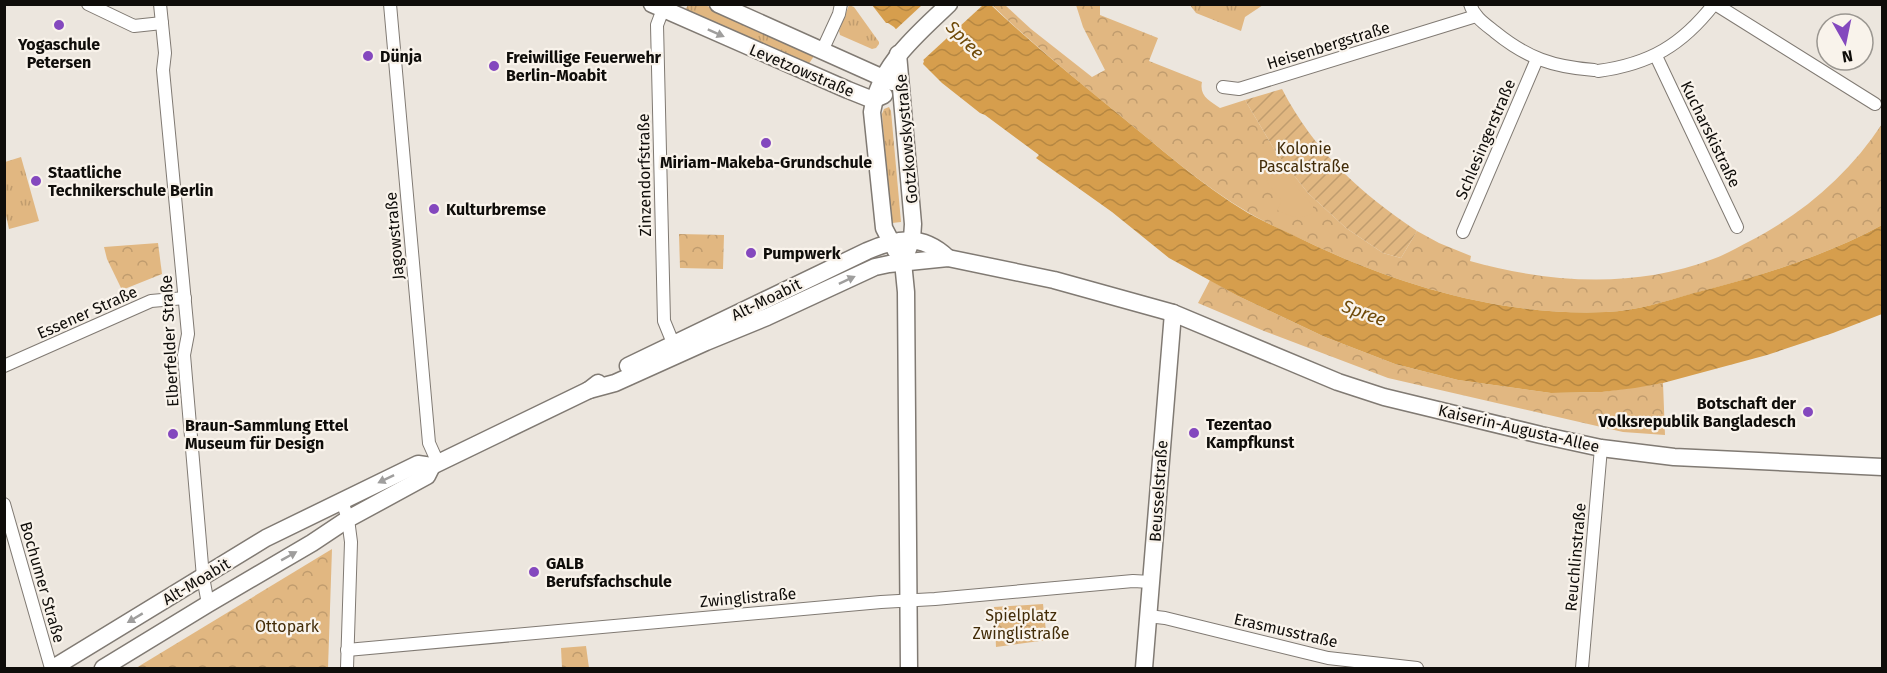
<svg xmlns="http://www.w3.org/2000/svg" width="1887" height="673" viewBox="0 0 1887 673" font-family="'Fira Sans',sans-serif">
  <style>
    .grass { fill: url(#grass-tufts) }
    .park { fill: url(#park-crowns) }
    .garden { fill: url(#garden-furrows) }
    .pitch { fill: #e1b781 }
    .water { fill: url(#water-waves) }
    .pier { fill: #ece6de }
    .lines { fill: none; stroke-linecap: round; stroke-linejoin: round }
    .street-casing { stroke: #807a73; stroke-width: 14 }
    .secondary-casing { stroke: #807a73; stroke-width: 19 }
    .street { stroke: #fff; stroke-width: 12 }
    .secondary { stroke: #fff; stroke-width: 16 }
    .oneway { fill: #9f9e9d }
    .poi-dot { fill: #8448be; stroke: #f9f3eb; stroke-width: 2 }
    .labels { text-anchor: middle; stroke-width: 4.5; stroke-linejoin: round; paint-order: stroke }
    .poi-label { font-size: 16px; font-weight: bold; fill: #0f0d0a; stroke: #f9f3eb; text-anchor: start }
    .street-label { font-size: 16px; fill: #0f0d0a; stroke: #f9f3eb }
    .park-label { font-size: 16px; fill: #422b07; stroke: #f9f3eb }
    .water-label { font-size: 18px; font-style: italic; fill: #6f4a09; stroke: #f9f3eb }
  </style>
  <defs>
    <pattern id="grass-tufts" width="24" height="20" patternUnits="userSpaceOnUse" patternTransform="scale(1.5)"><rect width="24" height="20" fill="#e1b781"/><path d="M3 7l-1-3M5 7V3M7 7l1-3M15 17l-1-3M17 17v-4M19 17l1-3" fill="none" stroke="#c09c6e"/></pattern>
    <pattern id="park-crowns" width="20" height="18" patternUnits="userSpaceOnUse" patternTransform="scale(1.5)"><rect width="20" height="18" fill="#e1b781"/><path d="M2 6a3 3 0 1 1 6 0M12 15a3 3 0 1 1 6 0" fill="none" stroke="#c09c6e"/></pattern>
    <pattern id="garden-furrows" width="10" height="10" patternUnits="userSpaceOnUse" patternTransform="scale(1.5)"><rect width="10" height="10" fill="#e1b781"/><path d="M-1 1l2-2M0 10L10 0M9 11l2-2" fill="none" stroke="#c09c6e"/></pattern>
    <pattern id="water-waves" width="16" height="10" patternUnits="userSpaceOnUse" patternTransform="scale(1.5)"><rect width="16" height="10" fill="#d69e4d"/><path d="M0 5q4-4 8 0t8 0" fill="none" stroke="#b68742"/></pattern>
  </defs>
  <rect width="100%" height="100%" fill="#ece6de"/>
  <g class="grass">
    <polygon points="688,5 705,5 811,51 814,56 808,65 684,12"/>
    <polygon points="849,5 854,7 879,42 879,44 876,48 872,49 840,35 839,31"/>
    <polygon points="1190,5 1190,4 1263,5 1245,17 1241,31 1196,13"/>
    <polygon points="889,107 891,111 901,222 892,223 890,216 882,114 884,109"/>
    <polygon points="21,157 39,221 9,229 5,211 5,162"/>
  </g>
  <g class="park">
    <path d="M992,5H1005L1031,29L1092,77L1105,70L1083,27L1076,5H1100V15L1158,38L1149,61L1202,82C1199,96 1210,101 1220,108L1245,100L1277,154L1308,193L1346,228L1383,253L1401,258L1417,231L1439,243L1471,256L1470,261C1549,283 1634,289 1713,259C1725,255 1738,247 1750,241C1804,213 1849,174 1882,124V225C1823,257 1760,276 1695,293C1666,301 1636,311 1606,312C1505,316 1407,288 1316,246C1293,235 1270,225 1249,213C1201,185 1159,147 1117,113C1074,78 1031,43 992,5Z"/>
    <polygon points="679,234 724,235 723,269 680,268"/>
    <polygon points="158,243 162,274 122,290 107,259 104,247"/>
    <polygon points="1210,280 1238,296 1325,337 1395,364 1458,380 1551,393 1602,392 1663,383 1665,435 1623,432 1388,378 1264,331 1198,303"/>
    <polygon points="332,549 328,668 136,668"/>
    <polygon points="1043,604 1047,640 996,647 994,607"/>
    <polygon points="586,646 589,668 562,668 561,648"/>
  </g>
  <path class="garden" d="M1282,89C1314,151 1360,193 1417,231L1401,258L1383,253L1346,228L1308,193L1277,154L1245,100Z"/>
  <path class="pitch" d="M1282,169L1313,206V213C1299,221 1290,216 1277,210L1282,201L1266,181Z"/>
  <path class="water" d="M872,5H991C1031,43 1074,78 1117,113C1159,147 1201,185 1248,213C1270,225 1293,235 1316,246C1407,288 1505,316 1606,312C1636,311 1666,301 1694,293C1760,276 1823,257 1882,225V314L1833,333L1767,355L1663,383L1635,388L1602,392L1551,393L1458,380L1395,364L1325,337L1238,296L1169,258L1112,212L1036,158L1039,155L985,115L980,113L942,83L923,64L924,61L894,27L888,23H886Z"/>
  <polygon class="pier" points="922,5 983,5 921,62 894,31"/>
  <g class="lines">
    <defs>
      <g id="street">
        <polyline points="88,4 134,26 162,23"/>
        <polyline points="160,4 165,53 163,70 188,334 184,355 203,577 208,604"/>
        <polyline points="390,4 429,443 438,463"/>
        <polyline points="665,4 657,25 664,321 673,343"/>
        <path d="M1470,4C1474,17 1485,24 1495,32C1527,58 1553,67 1594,70"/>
        <polyline points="1715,4 1875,104"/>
        <polyline points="822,51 839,14 841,4"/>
        <polyline points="1656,56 1737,227"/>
        <path d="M1598,71C1650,64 1682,45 1714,4"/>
        <polyline points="1223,87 1239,89 1476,16"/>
        <polyline points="1463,232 1537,59"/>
        <polyline points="4,366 151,301 185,298"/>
        <polyline points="342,501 348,519 351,542 347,668"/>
        <polyline points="4,504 51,668"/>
        <polyline points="1148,616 1165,618 1328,658 1417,668"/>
        <polyline points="347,650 881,602 935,599 1133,581 1151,582"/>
        <polyline points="1582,668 1601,448"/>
      </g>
      <g id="secondary">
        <polyline points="652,4 848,90 873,100 884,95"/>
        <polyline points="718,4 892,82"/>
        <polyline points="898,54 913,224 912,239 903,262 906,292 909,668"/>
        <path d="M896,251L884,228L872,112C879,65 917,35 949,4"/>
        <path d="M628,366L867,251C897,238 922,233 948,258"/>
        <polyline points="589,390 615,383 706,342 767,317 875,267 889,264 948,258 1054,280 1173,313 1338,382 1384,397 1541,435 1601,448 1674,457 1882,467"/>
        <polyline points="53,668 266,538 418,464 432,466 589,390 598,383"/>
        <polyline points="103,668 208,604 312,543 348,519 427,476 432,466"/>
        <polyline points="1144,668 1173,313"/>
      </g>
    </defs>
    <use href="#street" class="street-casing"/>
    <use href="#secondary" class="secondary-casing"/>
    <use href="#street" class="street"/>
    <use href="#secondary" class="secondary"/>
  </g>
  <defs><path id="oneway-solid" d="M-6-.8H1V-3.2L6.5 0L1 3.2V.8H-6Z" transform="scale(1.5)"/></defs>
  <g class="oneway">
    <use href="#oneway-solid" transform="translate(716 33) rotate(24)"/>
    <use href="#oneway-solid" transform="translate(847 280) rotate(-25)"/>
    <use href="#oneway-solid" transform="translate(386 479) rotate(154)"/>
    <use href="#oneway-solid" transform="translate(289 556) rotate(-29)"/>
    <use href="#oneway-solid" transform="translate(135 618) rotate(149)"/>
  </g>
  <g class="poi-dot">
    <circle cx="59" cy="25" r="6"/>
    <circle cx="368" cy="56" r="6"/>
    <circle cx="494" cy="66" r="6"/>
    <circle cx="766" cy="143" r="6"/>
    <circle cx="36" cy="181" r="6"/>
    <circle cx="434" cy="209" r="6"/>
    <circle cx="751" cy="253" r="6"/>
    <circle cx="1808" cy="412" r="6"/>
    <circle cx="1194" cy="433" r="6"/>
    <circle cx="173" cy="434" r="6"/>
    <circle cx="534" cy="572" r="6"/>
  </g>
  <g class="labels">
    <g class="poi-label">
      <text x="59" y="50" text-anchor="middle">Yogaschule<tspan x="59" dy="18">Petersen</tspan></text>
      <text x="380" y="62">Dünja</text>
      <text x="506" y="63">Freiwillige Feuerwehr<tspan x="506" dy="18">Berlin-Moabit</tspan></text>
      <text x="766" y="168" text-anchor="middle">Miriam-Makeba-Grundschule</text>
      <text x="48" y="178">Staatliche<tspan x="48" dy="18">Technikerschule Berlin</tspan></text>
      <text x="446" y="215">Kulturbremse</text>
      <text x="763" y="259">Pumpwerk</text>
      <text x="1796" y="409" text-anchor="end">Botschaft der<tspan x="1796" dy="18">Volksrepublik Bangladesch</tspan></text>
      <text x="1206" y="430">Tezentao<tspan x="1206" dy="18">Kampfkunst</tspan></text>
      <text x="185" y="431">Braun-Sammlung Ettel<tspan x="185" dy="18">Museum für Design</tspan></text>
      <text x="546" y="569">GALB<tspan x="546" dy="18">Berufsfachschule</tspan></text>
    </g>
    <g class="street-label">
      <text transform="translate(1328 45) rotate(-17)" y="6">Heisenbergstraße</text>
      <text transform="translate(802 70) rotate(23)" y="6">Levetzowstraße</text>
      <text transform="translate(1711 134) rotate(64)" y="6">Kucharskistraße</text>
      <text transform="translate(906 139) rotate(-95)" y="6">Gotzkowskystraße</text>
      <text transform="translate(1485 139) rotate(-67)" y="6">Schlesingerstraße</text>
      <text transform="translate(644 175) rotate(-91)" y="6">Zinzendorfstraße</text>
      <text transform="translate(394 236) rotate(-95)" y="6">Jagowstraße</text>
      <text transform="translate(766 299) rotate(-26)" y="6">Alt-Moabit</text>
      <text transform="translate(87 312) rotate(-24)" y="6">Essener Straße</text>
      <text transform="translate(169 341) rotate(-93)" y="6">Elberfelder Straße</text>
      <text transform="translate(1519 428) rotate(13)" y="6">Kaiserin-Augusta-Allee</text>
      <text transform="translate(1158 491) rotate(-86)" y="6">Beusselstraße</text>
      <text transform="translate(1575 557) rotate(-85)" y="6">Reuchlinstraße</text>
      <text transform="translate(196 581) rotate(-31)" y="6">Alt-Moabit</text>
      <text transform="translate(43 582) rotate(74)" y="6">Bochumer Straße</text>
      <text transform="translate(748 597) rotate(-5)" y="6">Zwinglistraße</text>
      <text transform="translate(1286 630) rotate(13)" y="6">Erasmusstraße</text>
    </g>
    <g class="park-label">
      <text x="1304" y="154">Kolonie<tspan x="1304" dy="18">Pascalstraße</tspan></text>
      <text x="1021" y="621">Spielplatz<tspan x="1021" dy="18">Zwinglistraße</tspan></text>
      <text x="287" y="632">Ottopark</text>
    </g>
    <g class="water-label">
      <text transform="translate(965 40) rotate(45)" y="6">Spree</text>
      <text transform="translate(1364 313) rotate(20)" y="6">Spree</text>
    </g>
  </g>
  <rect width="1887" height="673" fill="none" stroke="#0f0d0a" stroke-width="12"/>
  <g transform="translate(1845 42) rotate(171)"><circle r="28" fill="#f9f3eb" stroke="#9b9791" stroke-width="1.5"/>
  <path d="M0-4.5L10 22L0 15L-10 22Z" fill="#8448be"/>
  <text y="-9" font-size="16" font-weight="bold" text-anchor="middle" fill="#0f0d0a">N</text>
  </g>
</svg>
